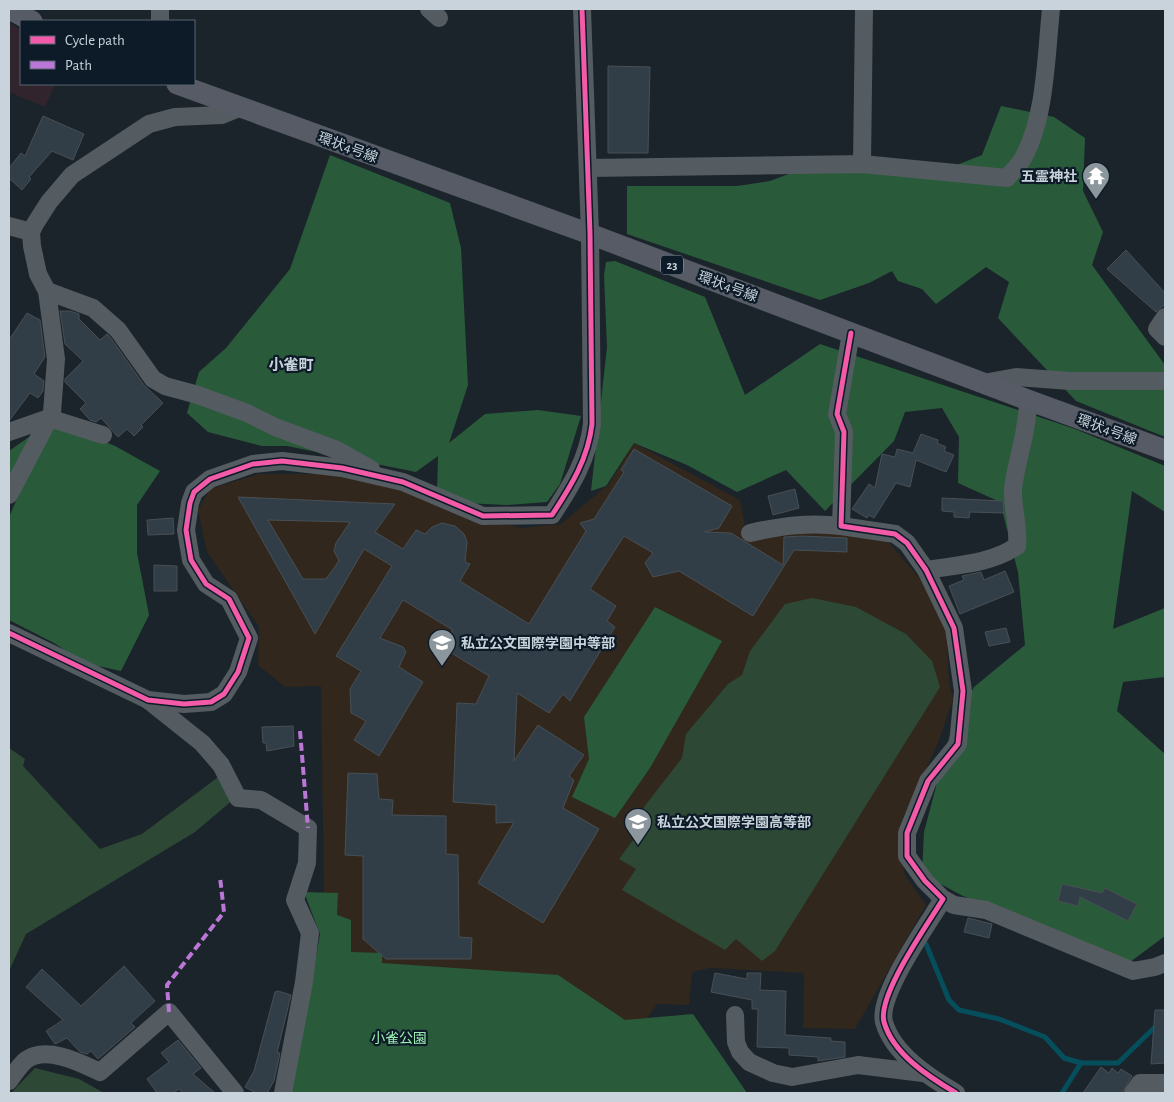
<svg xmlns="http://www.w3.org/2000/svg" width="1174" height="1102" viewBox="0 0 1174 1102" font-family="'Alegreya Sans','Noto Sans JP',sans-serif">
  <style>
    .commercial { fill: #32242c }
    .education { fill: #31271c }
    .green { fill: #2d4936 }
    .forest { fill: #295b3b }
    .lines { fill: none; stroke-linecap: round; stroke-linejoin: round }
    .stream { stroke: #054e5b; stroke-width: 5 }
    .building { fill: #323e47; stroke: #484f55; fill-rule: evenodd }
    .minor { stroke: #545b61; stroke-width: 18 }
    .major { stroke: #565b66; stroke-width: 21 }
    .quiet { stroke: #ba77d6; stroke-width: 4; stroke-dasharray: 8 4; stroke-linecap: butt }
    .cycleway-casing { stroke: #0c1b27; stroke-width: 8 }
    .cycleway { stroke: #f35aa7; stroke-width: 5 }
    .labels { text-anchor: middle; stroke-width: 4.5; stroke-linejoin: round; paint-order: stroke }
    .shield { fill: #0c1b27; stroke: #909ca5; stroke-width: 1 }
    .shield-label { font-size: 12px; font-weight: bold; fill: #c9d3db }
    .street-label { font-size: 14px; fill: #c9d3db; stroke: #0c1b27 }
    .poi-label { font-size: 14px; font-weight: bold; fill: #c9d3db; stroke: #0c1b27; text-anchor: start }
    .park-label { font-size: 14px; fill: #9df0b2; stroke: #0c1b27 }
    .neighbourhood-label { font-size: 15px; font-weight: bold; fill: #c9d3db; stroke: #0c1b27 }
  </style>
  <rect width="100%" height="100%" fill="#1b242b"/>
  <polygon class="commercial" points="9,23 21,30 21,84 55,84 45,107 9,92"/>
  <polygon class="education" points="634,443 740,500 747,537 803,528 885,538 927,587 946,629 949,683 953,699 938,743 903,818 899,844 905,875 926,905 855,1029 803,1028 804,973 710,968 692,972 689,1005 657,1004 635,1036 325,969 321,686 285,687 258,665 259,627 207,552 198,510 210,489 259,474 342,474 399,488 455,513 521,528 561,524 609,484"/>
  <g class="green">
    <polygon points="812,598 856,607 906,634 932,661 940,687 775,951 762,961 736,939 725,950 622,890 636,869 619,859 642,828 644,807 682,758 686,734 728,684 742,675 750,651 785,604"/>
    <polygon points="9,748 25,759 23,766 100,849 142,834 221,775 234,799 195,832 26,934 9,971"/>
    <polygon points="35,1068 79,1079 104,1093 11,1093"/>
  </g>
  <g class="forest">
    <polygon points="1001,106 1054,117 1085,138 1083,191 1103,232 1092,265 1165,365 1165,437 1076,401 998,318 1009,282 986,267 936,304 922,289 898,281 892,271 869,283 820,300 627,234 627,186 737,186 770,181 818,163 926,177 982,155"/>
    <polygon points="330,155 450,203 461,248 468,385 449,443 485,414 538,410 581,416 560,484 547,502 507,505 464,503 437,492 438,456 416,472 287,446 262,446 208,432 187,413 199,372 226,348 290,269"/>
    <polygon points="615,261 705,297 745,395 820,344 1075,429 1165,466 1165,512 1132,491 1113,629 1165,608 1165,677 1123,682 1117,711 1165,754 1165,936 1126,965 963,896 922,874 924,832 949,738 974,687 1025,645 1018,572 1000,502 958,483 959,437 942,408 905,412 894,441 825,511 786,470 737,492 687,465 634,443 606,486 591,491 607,347 604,275 606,262"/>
    <polygon points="53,420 115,446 160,471 137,505 137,553 149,615 121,671 84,663 54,643 9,620 9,517 20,492 9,477 9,451"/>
    <polygon points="655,607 722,641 650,768 615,818 572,797 589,759 584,717"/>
    <polygon points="304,892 338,893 337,915 351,920 351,952 382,953 382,963 558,975 625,1020 693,1014 747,1093 289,1093 293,1085 320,934"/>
  </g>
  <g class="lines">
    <g class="stream">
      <polyline points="926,944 949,1000 959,1010 999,1019 1045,1037 1064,1058 1081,1063 1118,1063 1154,1028 1165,1028"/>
      <polyline points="1062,1093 1081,1063"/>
    </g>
  </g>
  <g class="building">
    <polygon points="608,66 650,67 648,153 608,153"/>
    <polygon points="43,116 84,134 73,160 52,151 29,177 31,179 22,190 9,178 9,168 21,153 25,156"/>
    <polygon points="1126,250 1165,293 1165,304 1156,312 1107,269"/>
    <polygon points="60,311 70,311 79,314 79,319 100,340 107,334 110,337 144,385 163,403 141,425 143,427 134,436 127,429 118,437 101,418 96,422 90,420 80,409 86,403 65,382 65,379 83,361 65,344"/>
    <polygon points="27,313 40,320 45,357 34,374 44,381 43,391 38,398 30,393 9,421 9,340"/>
    <polygon points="921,434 938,440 937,443 946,447 944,451 954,455 946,472 916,460 910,487 896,483 874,518 869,515 867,518 852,509 869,484 875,488 882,454 895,457 897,449 913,453"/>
    <path d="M634,449L732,506L719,528L705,532L731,533L783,565L784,537L802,536L847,538V552L794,550L753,616L679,571L653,577L645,563L653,553L624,536L590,589L616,606L607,621L615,627L570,701L563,694L549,713L517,693L514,761L538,725L584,755L569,776L574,780L563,808L599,829L543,923L478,883L514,822L496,823V805L453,802L457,703L476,704L489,676L440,646L453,630L403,600L380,638L403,647L406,652L399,667L423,682L379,756L354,740L366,721L351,713L350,689L361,671L336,656L392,566L364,549L315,634L238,497L395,504L375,532L403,549L416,530L425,534L432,527L442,523L455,526L464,534L467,542L465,562L470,564L460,581L529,624L586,531L580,523L594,519L624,472L621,470ZM268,520L350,522L336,543L334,551L339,561L326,579H303Z"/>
    <polygon points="795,489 799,508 773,515 768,496"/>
    <polygon points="942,498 1003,501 1004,513 970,512 969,518 954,517 954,512 942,511"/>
    <polygon points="173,518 174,534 148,535 147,520"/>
    <polygon points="154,565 177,566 177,591 154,591"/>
    <polygon points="1005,571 1014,592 960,614 949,586 964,580 962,576 981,572 984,580"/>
    <polygon points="1006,628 1010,642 989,646 985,632"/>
    <polygon points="293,726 294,746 267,751 266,743 263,743 262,727"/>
    <polygon points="348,773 377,774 379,799 393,800 392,815 446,816 446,854 458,855 459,937 472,938 471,959 386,959 363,939 363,856 345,855"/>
    <polygon points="1062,884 1102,893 1105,888 1137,904 1128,921 1080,897 1078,906 1058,901"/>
    <polygon points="968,918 992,924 989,938 964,932"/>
    <polygon points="124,966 155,1001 131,1023 135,1027 98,1059 91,1051 87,1054 80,1052 67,1038 55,1044 46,1031 63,1020 26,987 42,969 81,1006"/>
    <polygon points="715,973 747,979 747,973 761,973 760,990 786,991 785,1035 831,1038 831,1041 845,1042 845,1057 818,1061 818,1057 789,1055 789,1048 757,1047 758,1009 752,1009 752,1000 711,992"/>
    <polygon points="278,991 291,995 277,1053 280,1053 274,1081 267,1093 256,1093 245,1087 254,1071 275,992"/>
    <polygon points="1155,1010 1165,1010 1165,1063 1151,1064"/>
    <polygon points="178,1040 201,1068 193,1074 215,1093 183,1093 179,1089 173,1093 157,1093 147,1079 169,1062 161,1053"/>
    <polygon points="1101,1067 1109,1073 1112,1068 1118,1073 1121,1069 1132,1076 1122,1093 1083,1093"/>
  </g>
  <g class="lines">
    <g class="minor">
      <polyline points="429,9 439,18"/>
      <polyline points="160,21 160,9"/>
      <polyline points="862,164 864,9"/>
      <path d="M588,168L862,164L1007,178C1012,172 1018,166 1022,160C1046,119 1046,55 1051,9"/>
      <polyline points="9,226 31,232"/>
      <polyline points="47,291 93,308 118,330 153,379 165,386 198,395 247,413 275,427 337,450 371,469"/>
      <polyline points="1165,317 1157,329 1165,337"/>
      <polyline points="851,333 837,414 844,432 841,526 895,534 907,543 926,570 954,628 963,691 958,744 928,781 907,833 907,856 925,881 943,899 954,905 986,910 1133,971 1155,967 1165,963"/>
      <polyline points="983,383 1016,377 1070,381 1165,381"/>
      <polyline points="9,432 49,418 103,435"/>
      <polyline points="9,495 52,413 56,359 47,291 38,274 32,246 31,232 35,224 49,202 72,175 149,124 175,117 222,115 239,108"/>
      <path d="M750,533C781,526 809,522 841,526"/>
      <path d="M926,570C957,565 991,564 1017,546C1019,526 1012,507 1013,488C1017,458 1028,431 1028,400"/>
      <path d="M9,633L148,700L184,704L211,702L224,694L238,672L249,638L229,599L206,584L191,560L186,530L190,503L194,492L210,479L253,464L282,461L342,468L403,482L483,516L552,515C571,486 588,459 592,424L590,234L582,9"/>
      <polyline points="148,700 202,743 221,765 238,798 261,800 308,828 307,863 295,900 310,933 304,982 283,1093"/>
      <path d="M943,899C928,924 877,995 884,1022C893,1054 929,1077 956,1093"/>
      <polyline points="735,1015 736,1042 740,1052 749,1062 773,1073 792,1077 858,1065 923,1073"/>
      <path d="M9,1081C14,1074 20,1065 26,1060C46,1045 81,1063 100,1072L169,1012L235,1093"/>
      <polyline points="1133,1093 1140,1083 1165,1083"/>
    </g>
    <g class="major">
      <polyline points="9,9 32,21"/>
      <polyline points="177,84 590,234 1028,400 1165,450"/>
    </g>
    <g class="quiet">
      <polyline points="300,731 308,828"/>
      <polyline points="169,1012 167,985 224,912 220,877"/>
    </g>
    <defs>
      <g id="cycleway">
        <path d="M851,333L837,414L844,432L841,526L895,534L907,543L926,570L954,628L963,691L958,744L928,781L907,833V856L925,881L943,899C928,924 877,995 884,1022C893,1054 929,1077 956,1093"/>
        <path d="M9,633L148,700L184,704L211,702L224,694L238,672L249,638L229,599L206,584L191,560L186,530L190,503L194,492L210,479L253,464L282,461L342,468L403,482L483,516L552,515C571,486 588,459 592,424L590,234L582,9"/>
      </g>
    </defs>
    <use href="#cycleway" class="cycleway-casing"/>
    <use href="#cycleway" class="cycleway"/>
  </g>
  <defs>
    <symbol id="temple-pin" viewBox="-11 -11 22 30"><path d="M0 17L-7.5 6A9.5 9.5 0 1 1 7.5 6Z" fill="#8c969d" stroke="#0c1b27"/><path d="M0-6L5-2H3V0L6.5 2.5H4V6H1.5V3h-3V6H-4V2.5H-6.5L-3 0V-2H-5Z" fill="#fff"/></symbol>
    <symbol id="school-pin" viewBox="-11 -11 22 30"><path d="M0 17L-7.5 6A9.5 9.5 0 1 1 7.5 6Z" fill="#8c969d" stroke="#0c1b27"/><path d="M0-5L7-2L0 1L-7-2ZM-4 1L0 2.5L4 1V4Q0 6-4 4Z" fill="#fff"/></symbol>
  </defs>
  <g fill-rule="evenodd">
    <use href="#temple-pin" x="1080" y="160" width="32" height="43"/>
    <use href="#school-pin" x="426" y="627" width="32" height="43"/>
    <use href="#school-pin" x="622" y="806" width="32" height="43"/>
  </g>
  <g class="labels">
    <rect class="shield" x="661" y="255.5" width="22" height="19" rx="4"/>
    <g class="shield-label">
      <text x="672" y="269">23</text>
    </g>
    <g class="street-label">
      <text transform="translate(348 147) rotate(20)" y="5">環状4号線</text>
      <text transform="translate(728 286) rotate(20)" y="5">環状4号線</text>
      <text transform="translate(1107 429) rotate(20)" y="5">環状4号線</text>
    </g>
    <g class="poi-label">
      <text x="1077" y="181" text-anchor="end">五霊神社</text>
      <text x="461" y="648">私立公文国際学園中等部</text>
      <text x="657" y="827">私立公文国際学園高等部</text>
    </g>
    <g class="park-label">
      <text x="399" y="1043">小雀公園</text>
    </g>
    <g class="neighbourhood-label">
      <text x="291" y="370">小雀町</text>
    </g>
  </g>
  <rect width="1174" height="1102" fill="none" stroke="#c9d3db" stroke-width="20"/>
  <rect x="20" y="20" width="175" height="65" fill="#0c1b27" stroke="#58656f"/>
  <rect x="30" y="36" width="25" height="8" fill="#f35aa7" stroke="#58656f"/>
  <text x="65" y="45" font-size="15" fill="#c9d3db">Cycle path</text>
  <rect x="30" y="61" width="25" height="8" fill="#ba77d6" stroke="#58656f"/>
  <text x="65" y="70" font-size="15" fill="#c9d3db">Path</text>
</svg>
